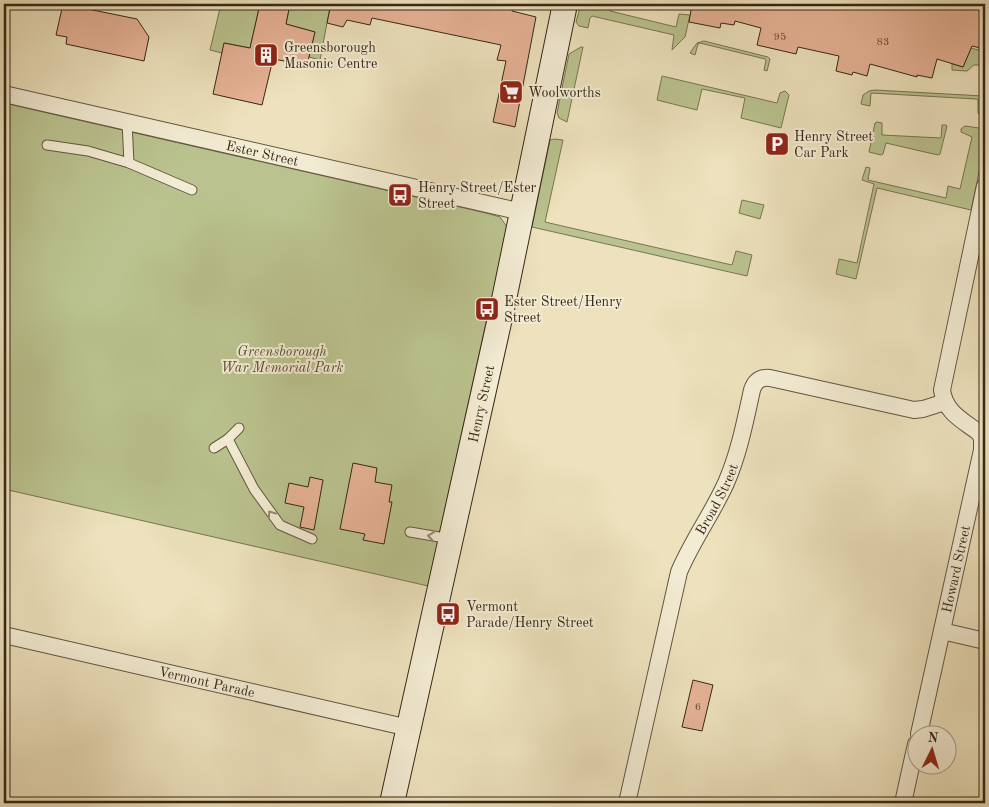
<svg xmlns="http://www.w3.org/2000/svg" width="989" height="807" viewBox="0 0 989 807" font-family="'Old Standard TT',serif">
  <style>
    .green { fill: #bac38f; stroke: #787552 }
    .building { fill: #e6b396; stroke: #372716 }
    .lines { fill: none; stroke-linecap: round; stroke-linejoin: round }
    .lane-casing { stroke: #645640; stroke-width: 11 }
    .street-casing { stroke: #645640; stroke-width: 18 }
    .secondary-casing { stroke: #372716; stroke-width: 26 }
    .lane { stroke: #f3ecd4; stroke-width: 9 }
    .street { stroke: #f3ecd4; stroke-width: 16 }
    .secondary { stroke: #f3ecd4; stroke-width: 24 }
    .oneway { stroke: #958a75 }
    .labels { text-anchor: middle; stroke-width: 4; stroke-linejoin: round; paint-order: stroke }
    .number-label { font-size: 11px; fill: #634a36 }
    .poi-label { font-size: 14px; fill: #372716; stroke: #f3ecd4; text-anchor: start }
    .street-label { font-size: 14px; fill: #372716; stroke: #f3ecd4 }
    .park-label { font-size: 14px; font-style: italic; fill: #584e34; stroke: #f3ecd4 }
  </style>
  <rect width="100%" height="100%" fill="#ede2bd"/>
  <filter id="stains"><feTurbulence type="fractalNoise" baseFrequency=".004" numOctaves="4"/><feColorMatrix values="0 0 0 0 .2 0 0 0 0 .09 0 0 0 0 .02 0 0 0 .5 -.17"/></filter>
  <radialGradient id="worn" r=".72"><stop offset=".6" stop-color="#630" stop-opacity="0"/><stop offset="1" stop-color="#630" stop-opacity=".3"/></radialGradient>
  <g class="green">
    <polygon points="221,4 260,4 250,48 225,43 222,53 210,50"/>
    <polygon points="290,4 316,4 330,7 320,60 309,57 315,32 286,24"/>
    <polygon points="581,4 612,4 610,11 676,27 679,14 690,15 685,37 672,50 674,35 592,16 590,18 588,28 579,26 576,22"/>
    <polygon points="704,41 768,57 770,59 767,71 764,70 766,60 765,59 700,43 698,44 695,55 690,53 697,43"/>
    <polygon points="581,47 583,47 567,122 559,118 557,113 569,54"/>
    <polygon points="971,48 978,50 979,48 985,49 985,65 974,65 967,71 952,70 952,64 963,67"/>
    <polygon points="662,76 777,103 780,93 785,91 789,95 781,128 741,118 745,98 702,89 697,110 657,100"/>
    <polygon points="875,90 983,96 985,97 982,116 978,113 978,100 976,99 871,93 870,106 861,104 863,95 869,91"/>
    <polygon points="4,103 486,213 500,217 507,227 497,287 491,300 428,586 4,489"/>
    <polygon points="877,122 882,123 882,135 941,138 942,125 946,125 947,126 940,154 938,155 886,143 883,154 881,155 869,152 875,123"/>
    <polygon points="965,126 979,128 985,134 985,144 971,210 877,188 856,279 836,274 839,259 857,263 874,184 862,180 866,167 870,168 868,180 946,198 948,186 960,189 972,137 961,132 961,129"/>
    <polygon points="554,139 563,140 545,222 732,265 736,251 752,255 747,276 532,227 550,140"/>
    <polygon points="742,200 764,205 760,219 739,213"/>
  </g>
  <g class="building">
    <polygon points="63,4 137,19 149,37 144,61 66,44 67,37 56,35"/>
    <polygon points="260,4 290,4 286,24 315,32 307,65 273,59 262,105 213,94 224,43 250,48"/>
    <polygon points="331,4 514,4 512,11 536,17 515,127 493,122 506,61 497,60 501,45 372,18 370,25 347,20 343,27 327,23"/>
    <polygon points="692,4 985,4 985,49 972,46 963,67 937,59 932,78 917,75 917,77 870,64 867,76 853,72 852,75 836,71 839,56 798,47 796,54 757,45 761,28 735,21 734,25 721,23 720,28 689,22"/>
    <polygon points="353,463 377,468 375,482 392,485 389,502 392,502 384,544 363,540 365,534 340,529"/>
    <polygon points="310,477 323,480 314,530 300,527 304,507 285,503 289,483 308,487"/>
    <polygon points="693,680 713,685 702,731 682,727"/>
  </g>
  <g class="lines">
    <defs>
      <g id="lane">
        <polyline points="127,122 129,163"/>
        <polyline points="47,145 88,151 129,163 192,190"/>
        <polyline points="228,439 254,489 280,525 312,539"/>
        <polyline points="214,448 228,439 239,428"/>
        <polyline points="410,532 451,539"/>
      </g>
      <g id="street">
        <path id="s1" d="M4,94L522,212"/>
        <polyline points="942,631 985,641"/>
        <path id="s2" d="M4,635L409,728"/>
        <path id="s3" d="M919,734L982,450V437L978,432C962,420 945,412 942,390L985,186"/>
        <path id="s4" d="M627,803L679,572C692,541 712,514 726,483C739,453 745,422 752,390C755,381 760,377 770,378L914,410L923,409L945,402"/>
        <polyline points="903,803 916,744"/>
      </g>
      <g id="secondary">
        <path id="s5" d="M392,803L502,309L565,4"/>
      </g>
    </defs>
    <use href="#lane" class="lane-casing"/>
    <use href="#street" class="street-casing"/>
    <use href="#secondary" class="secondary-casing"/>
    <use href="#lane" class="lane"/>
    <use href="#street" class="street"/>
    <use href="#secondary" class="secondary"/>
  </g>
  <defs><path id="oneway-chevron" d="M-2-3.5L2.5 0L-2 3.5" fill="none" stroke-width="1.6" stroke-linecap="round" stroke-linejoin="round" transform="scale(1.25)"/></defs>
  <g class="oneway">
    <use href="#oneway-chevron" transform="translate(271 514) rotate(-126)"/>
    <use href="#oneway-chevron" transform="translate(431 536) rotate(-171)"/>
  </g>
  <defs>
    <symbol id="building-square" viewBox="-11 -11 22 22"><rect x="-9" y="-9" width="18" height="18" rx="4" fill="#8f2418" stroke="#f3ecd4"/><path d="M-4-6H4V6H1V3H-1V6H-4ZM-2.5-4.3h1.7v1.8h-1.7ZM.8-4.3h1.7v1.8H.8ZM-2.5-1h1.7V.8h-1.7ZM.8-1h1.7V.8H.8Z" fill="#fff"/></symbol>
    <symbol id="supermarket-square" viewBox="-11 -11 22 22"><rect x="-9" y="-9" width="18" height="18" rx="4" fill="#8f2418" stroke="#f3ecd4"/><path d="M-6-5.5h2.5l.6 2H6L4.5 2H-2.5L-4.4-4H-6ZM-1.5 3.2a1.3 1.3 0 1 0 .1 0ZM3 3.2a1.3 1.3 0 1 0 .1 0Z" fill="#fff"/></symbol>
    <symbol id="parking-square" viewBox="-11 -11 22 22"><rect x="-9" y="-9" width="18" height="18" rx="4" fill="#8f2418" stroke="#f3ecd4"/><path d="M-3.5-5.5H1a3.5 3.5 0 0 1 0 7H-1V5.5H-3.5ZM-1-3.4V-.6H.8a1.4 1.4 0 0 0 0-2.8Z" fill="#fff"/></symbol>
    <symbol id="bus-square" viewBox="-11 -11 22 22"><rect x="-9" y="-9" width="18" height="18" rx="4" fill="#8f2418" stroke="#f3ecd4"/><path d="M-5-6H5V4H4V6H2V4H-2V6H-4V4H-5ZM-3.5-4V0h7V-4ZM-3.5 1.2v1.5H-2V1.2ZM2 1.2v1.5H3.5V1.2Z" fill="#fff"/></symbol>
  </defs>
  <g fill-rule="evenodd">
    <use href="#building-square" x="252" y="41" width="28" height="28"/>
    <use href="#supermarket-square" x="497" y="78" width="28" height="28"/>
    <use href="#parking-square" x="763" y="130" width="28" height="28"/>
    <use href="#bus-square" x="386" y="181" width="28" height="28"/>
    <use href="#bus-square" x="473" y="295" width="28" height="28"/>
    <use href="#bus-square" x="434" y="600" width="28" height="28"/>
  </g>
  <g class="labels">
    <g class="number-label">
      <text x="780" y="40">95</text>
      <text x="883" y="45">83</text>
      <text x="698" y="710">6</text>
    </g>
    <g class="poi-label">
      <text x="284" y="52">Greensborough<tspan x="284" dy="16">Masonic Centre</tspan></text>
      <text x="528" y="97">Woolworths</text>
      <text x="794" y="141">Henry Street<tspan x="794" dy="16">Car Park</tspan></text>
      <text x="418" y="192">Henry Street/Ester<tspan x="418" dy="16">Street</tspan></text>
      <text x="504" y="306">Ester Street/Henry<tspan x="504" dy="16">Street</tspan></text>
      <text x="466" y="611">Vermont<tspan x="466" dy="16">Parade/Henry Street</tspan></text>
    </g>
    <g class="street-label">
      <text dy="5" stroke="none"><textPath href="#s1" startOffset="265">Ester Street</textPath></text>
      <text dy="5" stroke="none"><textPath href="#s5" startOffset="409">Henry Street</textPath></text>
      <text dy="5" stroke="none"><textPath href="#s4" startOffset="319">Broad Street</textPath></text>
      <text dy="5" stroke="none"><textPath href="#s3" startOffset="169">Howard Street</textPath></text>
      <text dy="5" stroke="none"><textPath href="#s2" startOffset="208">Vermont Parade</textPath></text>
    </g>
    <g class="park-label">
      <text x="282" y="356">Greensborough<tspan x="282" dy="16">War Memorial Park</tspan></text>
    </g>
  </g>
  <rect width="989" height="807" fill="none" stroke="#ede2bd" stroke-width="20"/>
  <rect x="5" y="5" width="979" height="797" fill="none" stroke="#372716" stroke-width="2.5"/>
  <rect x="10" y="10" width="969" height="787" fill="none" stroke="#372716"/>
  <g transform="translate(932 750) rotate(5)"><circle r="24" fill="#f3ecd4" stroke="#a89d88"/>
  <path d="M0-4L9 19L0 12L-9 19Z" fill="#8f2418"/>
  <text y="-8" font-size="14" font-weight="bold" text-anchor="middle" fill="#372716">N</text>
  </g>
  <rect width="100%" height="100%" filter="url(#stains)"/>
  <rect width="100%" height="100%" fill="url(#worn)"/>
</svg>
